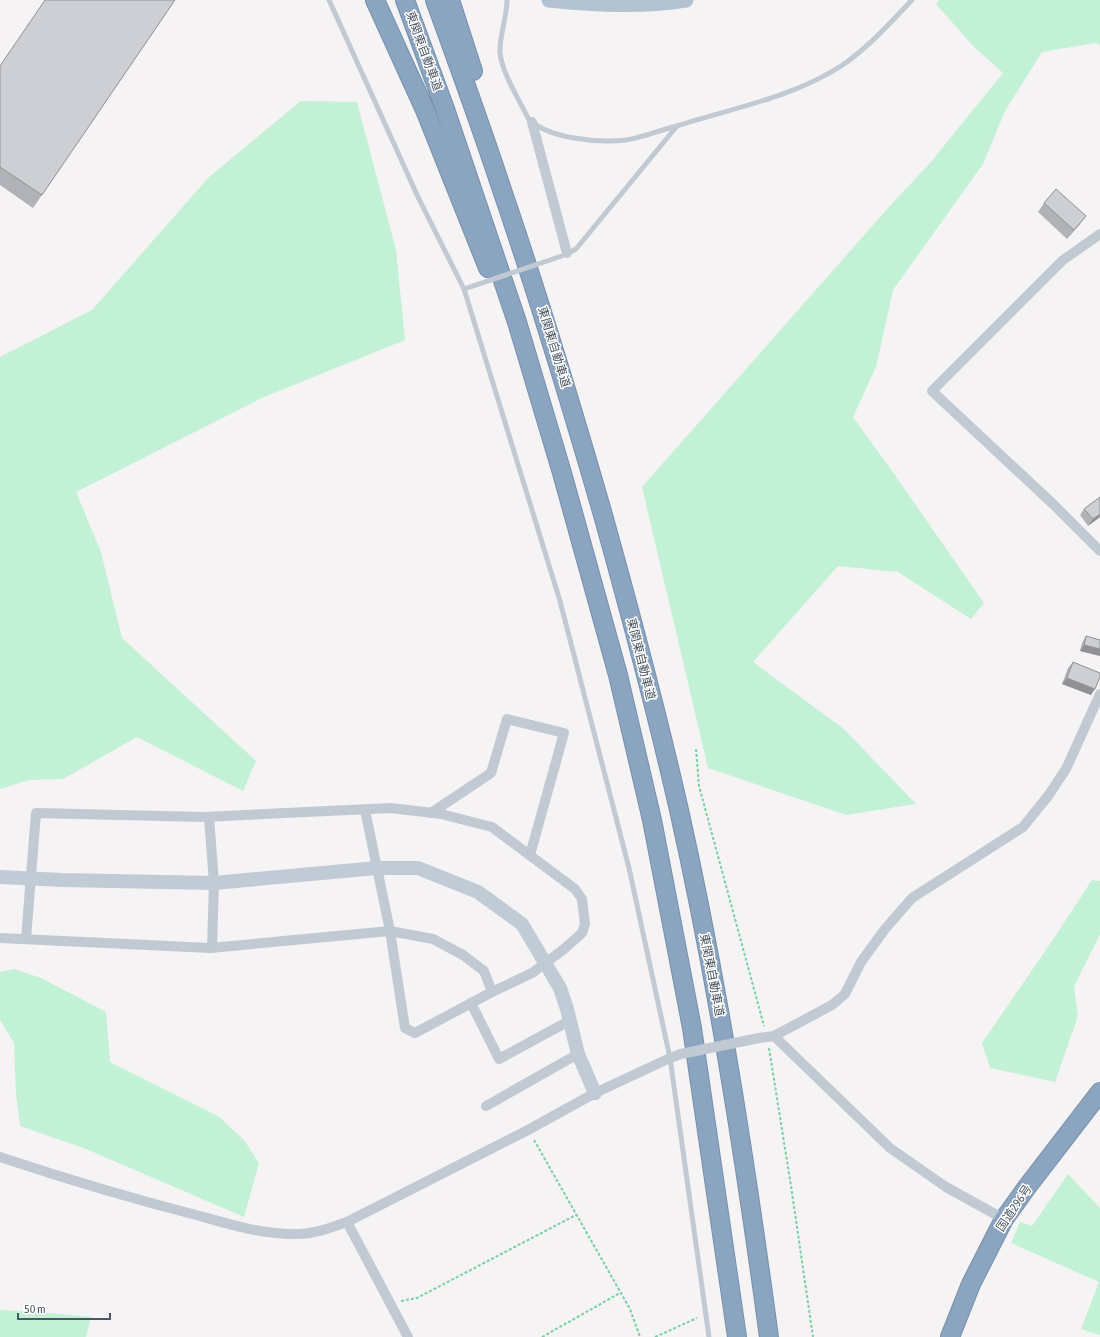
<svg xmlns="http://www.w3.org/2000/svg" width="1100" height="1337" viewBox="0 0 1100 1337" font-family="'Asap Condensed','Noto Sans JP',sans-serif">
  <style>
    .green { fill: #c3f1d5 }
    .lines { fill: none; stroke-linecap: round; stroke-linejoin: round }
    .highway-casing { stroke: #7690ad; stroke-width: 20 }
    .path { stroke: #7ad0a6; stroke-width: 2; stroke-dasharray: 3 2; stroke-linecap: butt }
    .lane { stroke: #c1cad2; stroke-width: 5 }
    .street { stroke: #c1cad2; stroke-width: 10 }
    .secondary { stroke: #c1cbd6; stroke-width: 14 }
    .primary { stroke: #b3c2d1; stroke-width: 15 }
    .highway { stroke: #8ba5c1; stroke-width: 18 }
    .lane-bridge { stroke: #c1cad2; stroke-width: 5 }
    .street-bridge { stroke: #c1cad2; stroke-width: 10 }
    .wall { fill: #b0b2b7 }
    .shaded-wall { fill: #909195 }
    .building { fill: #cdcfd5; stroke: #909195 }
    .labels { text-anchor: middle; stroke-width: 3; stroke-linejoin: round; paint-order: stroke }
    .street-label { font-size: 12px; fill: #4a5661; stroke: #fff }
  </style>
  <rect width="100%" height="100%" fill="#f5f3f3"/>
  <g class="green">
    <polygon points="939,0 1100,0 1100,45 1096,43 1042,52 1005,111 983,164 893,290 876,367 853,417 892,471 984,603 971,619 898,572 838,566 753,662 844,729 916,804 846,815 708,768 642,487 888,208 930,163 1003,73 974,47 936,4"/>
    <polygon points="301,101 357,102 396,250 405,340 264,397 76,492 101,552 122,638 256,761 243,791 137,737 63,779 29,780 0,789 0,357 92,310 209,177"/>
    <polygon points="1092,880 1100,881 1100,934 1074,987 1078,1016 1055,1082 990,1068 982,1043 1052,941"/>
    <polygon points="14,969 41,978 106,1012 110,1062 218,1116 244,1140 259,1163 244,1217 86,1149 20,1126 16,1094 14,1043 0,1020 0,972"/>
    <polygon points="1068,1174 1100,1208 1100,1335 1081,1329 1099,1282 1011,1243 1020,1222 1032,1226"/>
    <polygon points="0,1310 38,1312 91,1317 86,1337 0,1337"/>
  </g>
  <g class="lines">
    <defs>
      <g id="highway">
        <polyline points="375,0 425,110 488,268"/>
        <polyline points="405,0 445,109 517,322 562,473 618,675 652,820 692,1028 737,1337"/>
        <path d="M435,0C458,63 481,126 502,190C538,295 570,401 601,508C629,608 656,709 679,810C718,984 745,1160 769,1337"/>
        <polyline points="450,0 473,71"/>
        <polyline points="950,1337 971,1284 1004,1219 1027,1187 1100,1092"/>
      </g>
    </defs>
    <use href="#highway" class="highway-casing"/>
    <g class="path">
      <polyline points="696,749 699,786 764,1026"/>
      <polyline points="769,1048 791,1186 813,1337"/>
      <polyline points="534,1140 630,1309 640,1337"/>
      <polyline points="401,1301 417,1298 576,1215"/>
      <polyline points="542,1337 620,1293"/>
      <polyline points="655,1337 697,1318"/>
    </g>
    <g class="lane">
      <polyline points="329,0 418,197 464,289 560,601 629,868 670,1058 709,1337"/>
      <path d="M507,0C507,17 499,37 500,53C502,72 519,100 528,118C547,139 599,143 626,140C634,139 642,136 650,134C665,129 681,125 696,120C744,106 798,94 841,66C868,48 890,23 912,0"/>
      <polyline points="567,254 576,249 677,126"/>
    </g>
    <g class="street">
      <polyline points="532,122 567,253"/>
      <polyline points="1100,234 1063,260 932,391 1053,504 1100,551"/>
      <polyline points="431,813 491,773 507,719 564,733 530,855"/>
      <polyline points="209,817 214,883 212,948"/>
      <polyline points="0,938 210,948 390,931 433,939 463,955 484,971 492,992"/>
      <polyline points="26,939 36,813 204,817 391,808 441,814 492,827 575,889 582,899 585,924 582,933 564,949 532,973 492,992 415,1033 405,1028 390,931 365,810"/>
      <polyline points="471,1003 499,1059 569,1021"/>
      <polyline points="774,1036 890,1148 946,1187 1004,1219"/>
      <polyline points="759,1038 774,1036 832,1005 845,994 861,962 885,929 912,898 1023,827 1048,796 1066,769 1100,694"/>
      <polyline points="486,1106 578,1054"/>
      <path d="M0,1157C66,1179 133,1199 200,1216C232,1225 264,1235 298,1234C315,1234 332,1227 347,1222L528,1130L595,1093L670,1058L681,1054"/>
      <polyline points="347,1222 408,1337"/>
    </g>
    <polyline class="secondary" points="0,877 62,880 214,883 377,868 418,868 478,892 522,924 560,988 567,1009 578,1054 595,1093"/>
    <path class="primary" d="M549,0C594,5 641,7 686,0"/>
    <use href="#highway" class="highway"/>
    <polyline class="lane-bridge" points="464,289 562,256"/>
    <polyline class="street-bridge" points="681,1054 759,1038"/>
  </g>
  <g class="wall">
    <polygon points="175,0 33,208 0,185 0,66"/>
    <polygon points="1044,203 1086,216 1079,225 1067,239 1038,212"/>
    <polygon points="1084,509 1100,517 1088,526 1080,515"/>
    <polygon points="1086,636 1100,640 1100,656 1080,651 1082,643"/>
    <polygon points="1073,662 1091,695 1062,684 1068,668"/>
  </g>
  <g class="shaded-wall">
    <polygon points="1086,216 1079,225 1067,239 1074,230"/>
    <polygon points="1100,514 1100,517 1088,526 1093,519"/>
    <polygon points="1084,645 1100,649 1100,656 1080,651"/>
    <polygon points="1067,678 1095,689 1091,695 1062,684"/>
  </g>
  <g class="building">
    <polygon points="45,0 175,0 42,195 0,167 0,66"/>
    <polygon points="1056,189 1086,216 1074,230 1044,203"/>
    <polygon points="1100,497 1100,514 1093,519 1084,509"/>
    <polygon points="1086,636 1100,640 1100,649 1084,645"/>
    <polygon points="1073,662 1100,673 1100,677 1095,689 1067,678"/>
  </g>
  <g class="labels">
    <g class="street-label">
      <text transform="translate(424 51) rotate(70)" y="4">東関東自動車道</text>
      <text transform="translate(554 347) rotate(73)" y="4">東関東自動車道</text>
      <text transform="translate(641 659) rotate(76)" y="4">東関東自動車道</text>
      <text transform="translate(712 975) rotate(79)" y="4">東関東自動車道</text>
      <text transform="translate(1014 1208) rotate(-56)" y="4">国道296号</text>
    </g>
  </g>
  <path d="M18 1313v6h92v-6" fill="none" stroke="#4a5661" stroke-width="2"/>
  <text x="24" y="1313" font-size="12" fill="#4a5661" stroke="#ffffff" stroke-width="3" paint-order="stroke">50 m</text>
</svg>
